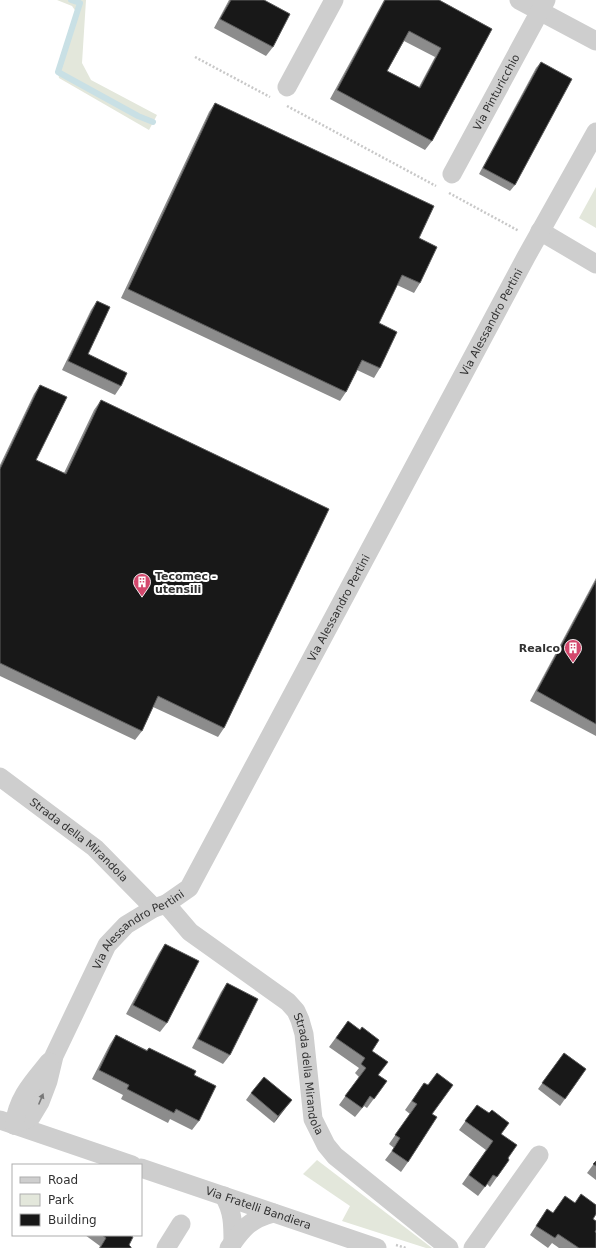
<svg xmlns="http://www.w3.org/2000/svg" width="596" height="1248" viewBox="0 0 596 1248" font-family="'DejaVu Sans',sans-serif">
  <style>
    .green { fill: #e3e7db }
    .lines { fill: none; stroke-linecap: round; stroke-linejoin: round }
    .stream { stroke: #c9e0e5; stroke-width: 6 }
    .path { stroke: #c8c8c8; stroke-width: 2.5; stroke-dasharray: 2 2; stroke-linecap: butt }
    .minor { stroke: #cecece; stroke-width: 19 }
    .wall { fill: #8c8c8c; fill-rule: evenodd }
    .shaded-wall { fill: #5d5d5d }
    .building { fill: #181818; stroke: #5d5d5d; fill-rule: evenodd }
    .oneway { fill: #787878 }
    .labels { text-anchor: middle; stroke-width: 4; stroke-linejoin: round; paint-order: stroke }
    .street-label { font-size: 11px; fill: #313131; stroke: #fff }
    .poi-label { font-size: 11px; font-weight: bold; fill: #313131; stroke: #fff; text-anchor: start }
  </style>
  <rect width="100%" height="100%" fill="#fff"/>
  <g class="green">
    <polygon points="57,0 86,0 82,63 91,80 157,115 149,130 59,78 58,72 77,13 72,6"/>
    <polygon points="596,187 596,228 579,218"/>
    <polygon points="317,1160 432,1248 426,1248 342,1221 350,1206 303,1174"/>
  </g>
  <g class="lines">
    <polyline class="stream" points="71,0 80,3 58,72 138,116 153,122"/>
    <g class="path">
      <polyline points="195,57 270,97"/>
      <polyline points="287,106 436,186"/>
      <polyline points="449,193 519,231"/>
      <polyline points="396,1245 406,1248"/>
    </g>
    <g class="minor">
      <polyline points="519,0 596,41"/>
      <polyline points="287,87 334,0"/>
      <path id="s1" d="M452,174L546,0"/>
      <polyline points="540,231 596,264"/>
      <path id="s2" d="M0,777L95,848L154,908"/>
      <path id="s3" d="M166,904L190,932L288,1002L296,1011L300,1020L304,1034L313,1119L326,1145L335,1156L449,1248"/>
      <polyline points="0,1120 132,1165"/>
      <path id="s4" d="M14,1125L31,1117L40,1102L48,1081L54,1056L107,945L126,925L154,908L166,904L189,888L526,257L596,132"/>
      <path d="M14,1125C18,1097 32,1083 49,1062"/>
      <path id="s5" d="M141,1168L377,1248"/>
      <path d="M224,1196C233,1211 233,1225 233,1242"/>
      <polyline points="166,1248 181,1224"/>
      <path d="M229,1248C242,1229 250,1219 273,1213"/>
      <polyline points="473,1248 539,1155"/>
    </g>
  </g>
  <g class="wall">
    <polygon points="229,0 264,0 273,47 266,56 214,28"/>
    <path d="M384,0H439L492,29L432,141L425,150L330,99ZM404,41L435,57L419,87L387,71Z"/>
    <polygon points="541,62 515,185 510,191 479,174 536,68"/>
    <polygon points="215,103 419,238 420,283 414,293 397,285 379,323 380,368 374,378 357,370 346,392 340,401 121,298 209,112"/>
    <polygon points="97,301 88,354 121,386 115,395 62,370 91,310"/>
    <polygon points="40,385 36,460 64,473 94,410 101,400 224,728 218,737 153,707 142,731 135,740 0,676 0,465 34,394"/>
    <polygon points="596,578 596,736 530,701"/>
    <polygon points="165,944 167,1023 160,1032 126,1014 159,953"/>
    <polygon points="227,983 230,1055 223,1064 192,1048 221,992"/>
    <polygon points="348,1021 372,1051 378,1075 387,1081 367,1108 364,1106 355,1117 339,1105 359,1077 355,1073 359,1068 329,1047"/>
    <polygon points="116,1035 147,1050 149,1048 194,1075 199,1121 192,1130 170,1119 168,1123 121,1099 123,1095 92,1079 110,1044"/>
    <polygon points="564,1053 586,1069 560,1106 538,1089"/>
    <polygon points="424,1083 432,1114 408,1162 401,1172 385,1160 394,1148 389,1144 410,1114 405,1110"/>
    <polygon points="251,1093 292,1100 274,1123 246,1100"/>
    <polygon points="477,1105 502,1134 508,1159 509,1160 490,1187 487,1184 478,1196 462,1184 486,1150 459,1130"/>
    <polygon points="596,1161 596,1180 587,1173"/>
    <polygon points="547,1209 553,1213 593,1219 595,1232 596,1248 559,1248 552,1243 548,1248 530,1235"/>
    <polygon points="85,1235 130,1235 129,1245 131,1248 99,1248 100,1246"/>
  </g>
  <polygon class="shaded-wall" points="292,1100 287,1106 274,1123 278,1116"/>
  <g class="building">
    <polygon points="231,0 264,0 290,14 273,47 220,19"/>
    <path d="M385,0H439L492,29L432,141L337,90ZM409,31L441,48L420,88L387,71Z"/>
    <polygon points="541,62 572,79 515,185 483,168"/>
    <polygon points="215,103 434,206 419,238 437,247 420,283 402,275 379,323 397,332 380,368 362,360 346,392 128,289"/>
    <polygon points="97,301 110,307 88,354 127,373 121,386 68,361"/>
    <polygon points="40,385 67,397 36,460 66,474 101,400 329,509 224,728 158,696 142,731 0,663 0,469"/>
    <polygon points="596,581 596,724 537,691"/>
    <polygon points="165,944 199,961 167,1023 133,1005"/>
    <polygon points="227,983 258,999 230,1055 198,1039"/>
    <polygon points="348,1021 360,1030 362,1027 379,1040 372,1051 388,1062 378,1075 387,1081 374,1099 370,1096 362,1108 345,1096 366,1068 361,1064 365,1058 336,1038"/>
    <polygon points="116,1035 147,1051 149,1048 196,1071 194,1075 216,1086 199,1121 176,1109 174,1113 127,1089 129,1085 99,1070"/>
    <polygon points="564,1053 586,1069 565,1099 542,1083"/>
    <polygon points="437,1073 453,1085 432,1114 437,1117 408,1162 392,1151 400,1138 395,1135 417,1104 412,1101 424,1083 428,1085"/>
    <polygon points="264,1077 292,1100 278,1116 251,1093"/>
    <polygon points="477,1105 489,1113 492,1110 509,1123 501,1134 517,1145 508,1158 509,1160 497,1177 493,1175 485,1187 469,1175 493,1141 465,1121"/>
    <polygon points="596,1161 596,1166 593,1164"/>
    <polygon points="581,1194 596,1205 596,1214 593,1219 596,1221 596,1230 595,1232 596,1233 596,1248 579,1248 558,1234 555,1238 536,1226 547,1209 553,1213 565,1196 575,1203"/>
    <polygon points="102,1235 130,1235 133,1237 129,1245 131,1247 131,1248 100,1248 106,1238"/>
  </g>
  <defs><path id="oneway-solid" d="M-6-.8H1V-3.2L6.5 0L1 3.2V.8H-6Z"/></defs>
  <use class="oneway" href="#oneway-solid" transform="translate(41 1099) rotate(-67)"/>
  <defs>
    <symbol id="building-pin" viewBox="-11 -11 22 30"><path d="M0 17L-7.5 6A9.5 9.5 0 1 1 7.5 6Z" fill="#d3486d" stroke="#fff"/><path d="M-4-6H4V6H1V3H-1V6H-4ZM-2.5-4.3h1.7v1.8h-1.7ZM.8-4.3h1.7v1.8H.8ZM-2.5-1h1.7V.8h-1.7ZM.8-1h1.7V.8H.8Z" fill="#fff"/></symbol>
  </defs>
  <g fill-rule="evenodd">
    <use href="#building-pin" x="132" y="572" width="20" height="27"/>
    <use href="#building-pin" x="563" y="638" width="20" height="27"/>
  </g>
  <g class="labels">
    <g class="street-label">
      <text dy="4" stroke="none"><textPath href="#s1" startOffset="93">Via Pinturicchio</textPath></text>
      <text dy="4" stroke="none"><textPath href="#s4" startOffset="950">Via Alessandro Pertini</textPath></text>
      <text dy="4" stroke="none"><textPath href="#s4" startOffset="626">Via Alessandro Pertini</textPath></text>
      <text dy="4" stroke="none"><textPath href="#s2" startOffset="101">Strada della Mirandola</textPath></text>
      <text dy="4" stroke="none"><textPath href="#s4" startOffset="241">Via Alessandro Pertini</textPath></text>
      <text dy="4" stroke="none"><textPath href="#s3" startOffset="234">Strada della Mirandola</textPath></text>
      <text dy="4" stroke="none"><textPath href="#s5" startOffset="124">Via Fratelli Bandiera</textPath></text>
    </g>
    <g class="poi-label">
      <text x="155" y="580">Tecomec -<tspan x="155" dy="13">utensili</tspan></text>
      <text x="560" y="652" text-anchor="end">Realco</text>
    </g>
  </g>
  <rect x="12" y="1164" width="130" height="72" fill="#ffffff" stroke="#adadad"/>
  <rect x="20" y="1177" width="20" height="6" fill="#cecece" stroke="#adadad"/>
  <text x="48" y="1184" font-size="12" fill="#313131">Road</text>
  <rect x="20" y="1194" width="20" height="12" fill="#e3e7db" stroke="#adadad"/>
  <text x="48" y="1204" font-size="12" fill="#313131">Park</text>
  <rect x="20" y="1214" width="20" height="12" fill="#181818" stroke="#adadad"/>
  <text x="48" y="1224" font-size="12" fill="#313131">Building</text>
</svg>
